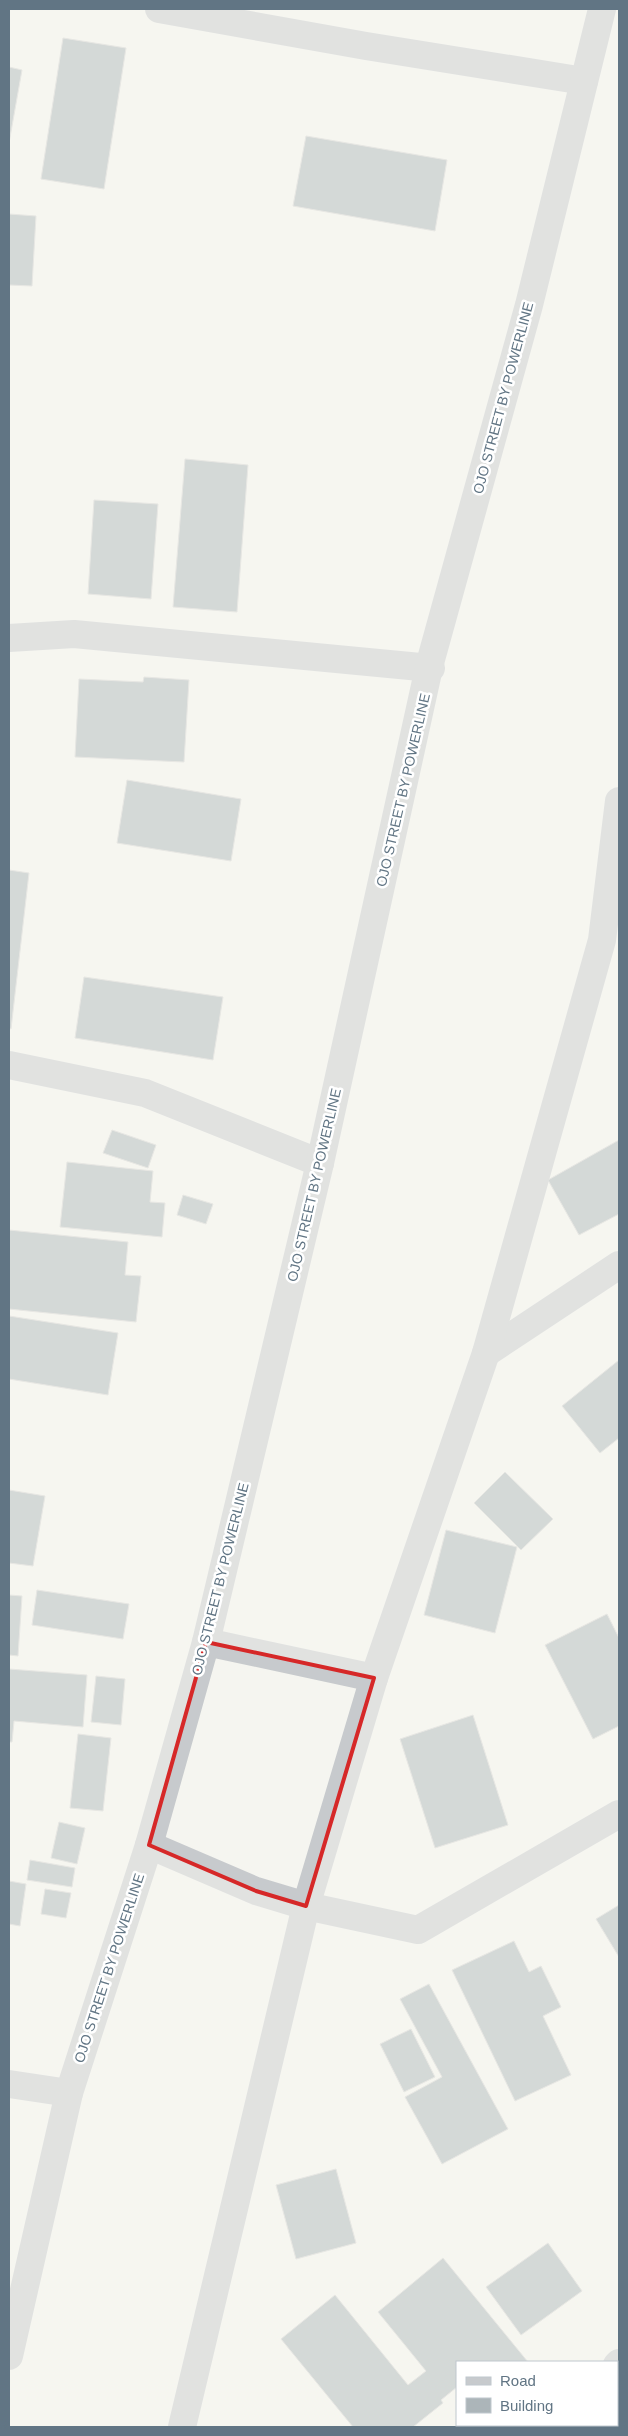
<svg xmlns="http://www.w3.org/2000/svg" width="628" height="2436" viewBox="0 0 628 2436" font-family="Helvetica,sans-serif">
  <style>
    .building { fill: #acb5b9; stroke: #d6d6d3 }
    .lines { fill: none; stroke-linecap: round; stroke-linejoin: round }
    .minor { stroke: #c7cacd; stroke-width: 28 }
    .marked { fill: none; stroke: #d62828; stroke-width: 4; stroke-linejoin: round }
    .labels { text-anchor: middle; stroke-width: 5; stroke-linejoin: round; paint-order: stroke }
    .street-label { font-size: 14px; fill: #617584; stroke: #fff }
  </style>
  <rect width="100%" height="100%" fill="#f5f5f0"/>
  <g class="building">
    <polygon points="63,38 126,48 104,189 41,179"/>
    <polygon points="9,67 22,70 9,143"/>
    <polygon points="306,136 447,160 435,231 293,206"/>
    <polygon points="9,214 36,216 32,286 9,285"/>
    <polygon points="185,459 248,465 237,612 173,607"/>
    <polygon points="94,500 158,504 151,599 88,594"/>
    <polygon points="144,677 189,680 184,762 75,757 79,679 143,682"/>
    <polygon points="127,780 241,799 231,861 117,843"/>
    <polygon points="9,870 29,873 11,1029 9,1028"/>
    <polygon points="84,977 223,997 213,1060 75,1038"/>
    <polygon points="112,1130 156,1145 148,1168 103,1153"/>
    <polygon points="619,1140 619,1214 579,1235 548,1180"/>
    <polygon points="67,1162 153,1171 150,1202 165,1203 162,1237 60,1227"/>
    <polygon points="183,1195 213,1204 206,1224 177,1215"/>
    <polygon points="9,1230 128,1242 125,1275 141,1276 136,1322 9,1309"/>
    <polygon points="9,1316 118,1333 108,1395 9,1379"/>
    <polygon points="619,1360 619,1438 600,1453 562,1406"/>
    <polygon points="505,1472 553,1519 521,1550 474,1503"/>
    <polygon points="9,1490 45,1496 33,1566 9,1563"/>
    <polygon points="446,1530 517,1547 495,1633 424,1615"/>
    <polygon points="37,1590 129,1604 123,1639 32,1625"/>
    <polygon points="9,1595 22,1596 18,1656 9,1655"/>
    <polygon points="607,1614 619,1638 619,1726 593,1739 545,1645"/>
    <polygon points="9,1669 87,1675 83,1727 14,1721 12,1742 9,1742"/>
    <polygon points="96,1676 125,1679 121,1725 91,1722"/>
    <polygon points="473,1715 508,1825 435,1848 400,1739"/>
    <polygon points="78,1734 111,1738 103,1811 70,1808"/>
    <polygon points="59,1822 85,1828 77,1864 51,1858"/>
    <polygon points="30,1860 75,1868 72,1887 27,1880"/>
    <polygon points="9,1881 26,1884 20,1926 9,1924"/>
    <polygon points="45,1889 71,1893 66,1918 41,1914"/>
    <polygon points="619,1905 619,1957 596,1919"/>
    <polygon points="514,1941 529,1972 541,1966 561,2007 543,2016 571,2075 515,2101 452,1970"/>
    <polygon points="429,1984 508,2129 442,2164 405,2097 442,2077 400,1999"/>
    <polygon points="411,2029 435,2077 404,2092 380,2044"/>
    <polygon points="336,2169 356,2243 296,2259 276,2185"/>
    <polygon points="548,2243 582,2291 521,2335 486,2287"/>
    <polygon points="443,2258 528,2362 457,2362 457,2387 441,2400 443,2403 413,2427 353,2427 281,2339 335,2295 408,2385 426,2371 378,2312"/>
  </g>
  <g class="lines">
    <g class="minor">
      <polyline points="159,9 366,46 584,81"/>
      <polyline points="9,638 74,634 431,668"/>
      <polyline points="9,1065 145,1093 320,1163"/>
      <polyline points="486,1353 619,1265"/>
      <polyline points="206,1642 374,1678"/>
      <polyline points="149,1845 256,1891 306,1906 418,1930 619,1814"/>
      <polyline points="9,2084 69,2093"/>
      <polyline points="9,2356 69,2093 149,1845 206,1642 320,1163 430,663 529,305 602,9"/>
      <polyline points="617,2365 619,2363"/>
      <polyline points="182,2427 306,1906 374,1678 486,1353 602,940 619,801"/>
      <polyline points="524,2427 528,2425"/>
    </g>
  </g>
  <path d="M0 0H628V2436H0ZM206,1642L374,1678L306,1906L256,1891L149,1845Z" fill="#f5f5f0" fill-opacity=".55" fill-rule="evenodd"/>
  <path class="marked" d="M206,1642L374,1678L306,1906L256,1891L149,1845Z"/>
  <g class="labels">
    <g class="street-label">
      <text transform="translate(503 398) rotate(-75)" y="5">OJO STREET BY POWERLINE</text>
      <text transform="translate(403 790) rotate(-77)" y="5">OJO STREET BY POWERLINE</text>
      <text transform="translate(314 1185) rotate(-77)" y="5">OJO STREET BY POWERLINE</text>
      <text transform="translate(220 1579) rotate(-76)" y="5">OJO STREET BY POWERLINE</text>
      <text transform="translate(109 1968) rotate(-72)" y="5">OJO STREET BY POWERLINE</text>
    </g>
  </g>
  <rect width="628" height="2436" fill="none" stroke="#617584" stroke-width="20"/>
  <rect x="456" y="2361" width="162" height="65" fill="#ffffff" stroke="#c0c8ce"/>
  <rect x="466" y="2377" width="25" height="8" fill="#c7cacd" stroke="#c0c8ce"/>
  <text x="500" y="2386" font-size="15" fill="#617584">Road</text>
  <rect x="466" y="2398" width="25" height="15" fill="#acb5b9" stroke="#c0c8ce"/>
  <text x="500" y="2411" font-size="15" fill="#617584">Building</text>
</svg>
